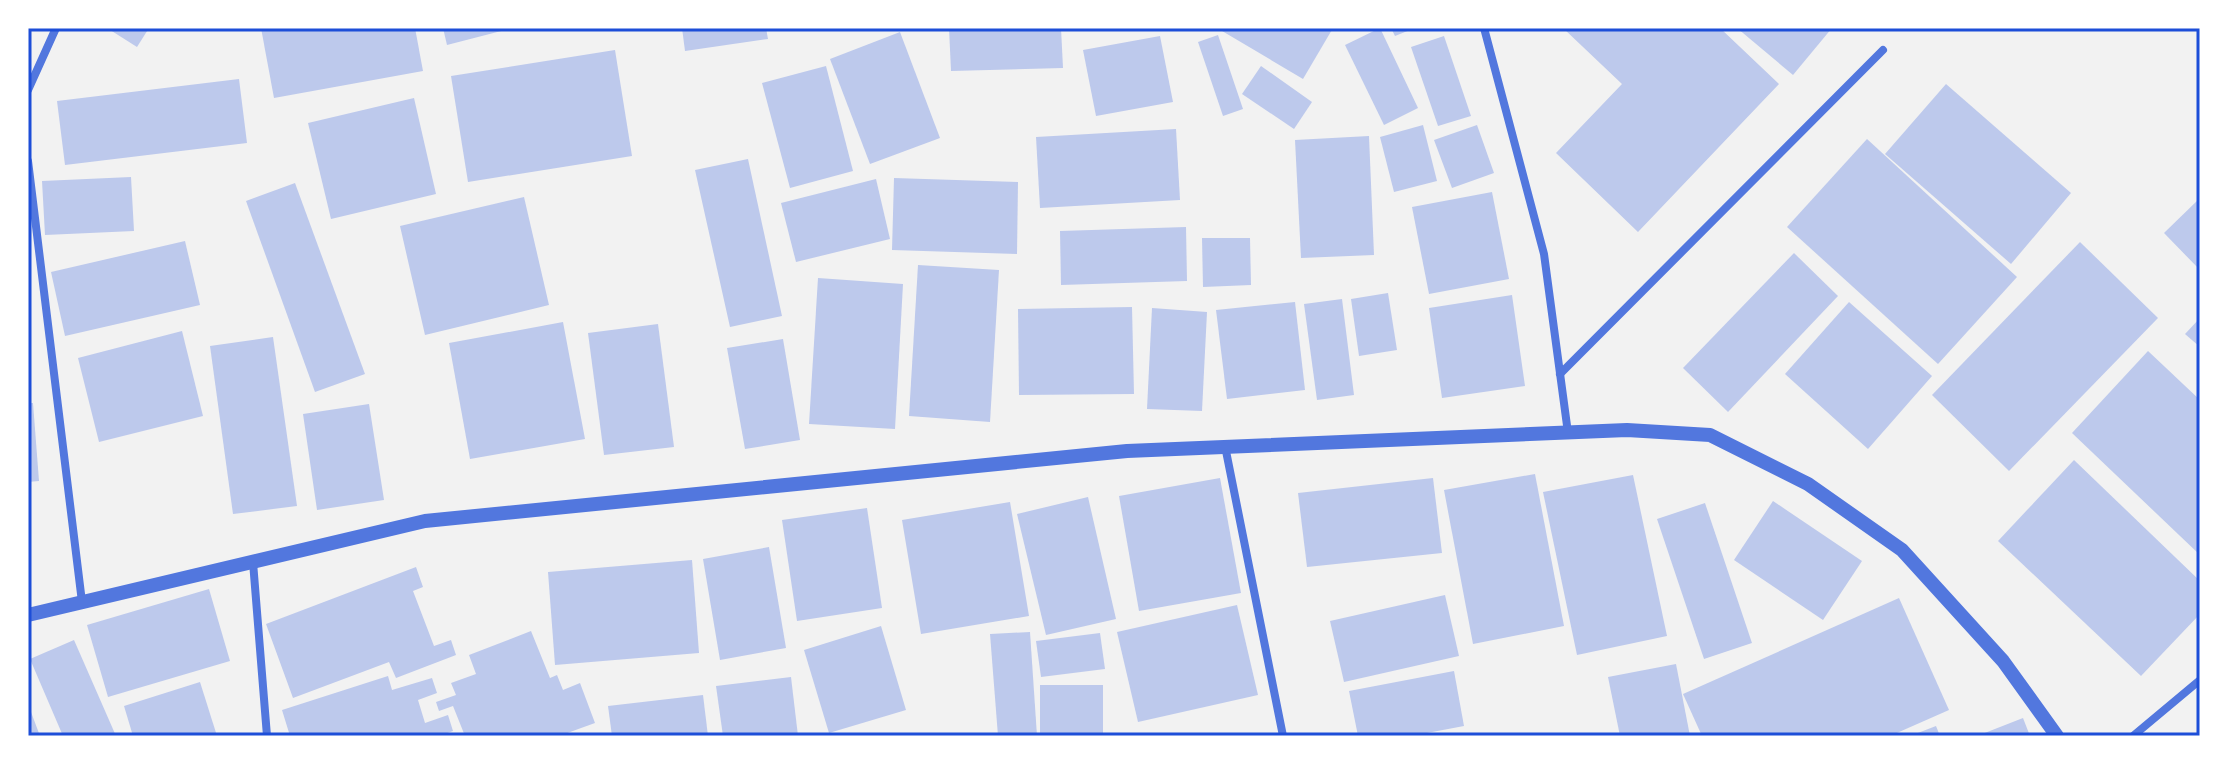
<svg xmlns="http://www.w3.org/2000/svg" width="2228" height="764" viewBox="0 0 2228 764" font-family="Overpass,sans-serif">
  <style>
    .building { fill: #bdc9ec }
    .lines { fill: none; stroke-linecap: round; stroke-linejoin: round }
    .minor { stroke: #5277de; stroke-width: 8 }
    .tertiary { stroke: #5277de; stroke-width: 14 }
    .neatline { fill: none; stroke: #1d4ed8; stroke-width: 3 }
  </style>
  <rect width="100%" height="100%" fill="#f2f2f2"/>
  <g class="building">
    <polygon points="107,28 149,28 137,47"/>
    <polygon points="261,28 415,28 423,71 274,98"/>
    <polygon points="443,28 509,28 509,29 447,45"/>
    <polygon points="682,28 766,28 768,39 685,51"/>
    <polygon points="949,28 1061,28 1063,68 951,71"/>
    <polygon points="1217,28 1333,28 1303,79"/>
    <polygon points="1380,28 1418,108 1384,125 1345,45"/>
    <polygon points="1391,28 1415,28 1395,36"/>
    <polygon points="1563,28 1720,28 1779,84 1638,232 1556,153 1622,84"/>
    <polygon points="1737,28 1832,28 1793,75"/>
    <polygon points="900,32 940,138 870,164 830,59"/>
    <polygon points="1218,35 1243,109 1223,116 1198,42"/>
    <polygon points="1160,36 1173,102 1096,116 1083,50"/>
    <polygon points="1444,36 1471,116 1438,126 1411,47"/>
    <polygon points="615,50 632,156 468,182 451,76"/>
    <polygon points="826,66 853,171 790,188 762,83"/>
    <polygon points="1261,66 1312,102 1294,129 1242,94"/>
    <polygon points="239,79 247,143 65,165 57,101"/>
    <polygon points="1946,84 2071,193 2011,264 1885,154"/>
    <polygon points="414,98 436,194 331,219 308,123"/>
    <polygon points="1423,125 1437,181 1394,192 1380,137"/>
    <polygon points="1477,125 1494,173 1452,188 1434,140"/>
    <polygon points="1176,129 1180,200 1040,208 1036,137"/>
    <polygon points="1369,136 1374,255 1301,258 1295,140"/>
    <polygon points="1867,139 2017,277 1938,364 1787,227"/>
    <polygon points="748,159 782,316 730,327 695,170"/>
    <polygon points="131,177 134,231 45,235 42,181"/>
    <polygon points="894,178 1018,182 1017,254 892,250"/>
    <polygon points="876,179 890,239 796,262 781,203"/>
    <polygon points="295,183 365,374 315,392 246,201"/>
    <polygon points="1492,192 1509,279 1429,294 1412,207"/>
    <polygon points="524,197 549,305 425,335 400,226"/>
    <polygon points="2200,198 2200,270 2164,233"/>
    <polygon points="1186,227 1187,281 1061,285 1060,231"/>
    <polygon points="1202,238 1250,238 1251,285 1203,287"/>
    <polygon points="185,241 200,305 65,336 51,272"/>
    <polygon points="2080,242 2158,318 2009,471 1932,395"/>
    <polygon points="1794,253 1838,296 1728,412 1683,368"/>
    <polygon points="918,265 999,270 990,422 909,416"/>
    <polygon points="818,278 903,284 895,429 809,424"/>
    <polygon points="1388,293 1397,350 1359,356 1351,299"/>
    <polygon points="1512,295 1525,386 1442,398 1429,308"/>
    <polygon points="1342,299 1354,395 1317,400 1304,304"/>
    <polygon points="1295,302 1305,390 1227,399 1216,310"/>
    <polygon points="1849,302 1932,376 1868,449 1785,374"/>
    <polygon points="1132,307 1134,394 1019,395 1018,309"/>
    <polygon points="1152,308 1207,312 1202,411 1147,409"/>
    <polygon points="2200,318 2200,347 2185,334"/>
    <polygon points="563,322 585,439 470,459 449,343"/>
    <polygon points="658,324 674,447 604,455 588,333"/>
    <polygon points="182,331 203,416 99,442 78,358"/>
    <polygon points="273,337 297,506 233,514 210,346"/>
    <polygon points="783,339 800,440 745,449 727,348"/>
    <polygon points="2148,351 2200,400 2200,555 2072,433"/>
    <polygon points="28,403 33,403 39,481 28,482"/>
    <polygon points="369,404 384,500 317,510 303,414"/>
    <polygon points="2074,460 2200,581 2200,614 2141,676 1998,541"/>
    <polygon points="1535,474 1564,626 1473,644 1444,490"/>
    <polygon points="1633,475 1667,636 1577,655 1543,492"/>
    <polygon points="1220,478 1241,593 1139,611 1119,496"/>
    <polygon points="1433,478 1442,553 1307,567 1298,493"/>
    <polygon points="1088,497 1116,619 1046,635 1017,514"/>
    <polygon points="1773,501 1862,561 1823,620 1734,560"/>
    <polygon points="1010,502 1029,616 921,634 902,520"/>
    <polygon points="1705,503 1752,643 1704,659 1657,519"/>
    <polygon points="867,508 882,608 797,621 782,520"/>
    <polygon points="769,547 786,648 720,660 703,559"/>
    <polygon points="692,560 699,653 555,665 548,572"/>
    <polygon points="416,567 423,587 413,591 434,646 451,640 456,655 396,678 389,662 293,698 266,624"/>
    <polygon points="209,589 230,661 108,697 87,625"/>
    <polygon points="1445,595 1459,656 1344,682 1330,621"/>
    <polygon points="1899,598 1949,710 1890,736 1702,736 1683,694"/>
    <polygon points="1237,605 1258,695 1138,722 1117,632"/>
    <polygon points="881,626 906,710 829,733 804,650"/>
    <polygon points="531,631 550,678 557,675 563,690 580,683 595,723 559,736 465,736 453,706 439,711 436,702 456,695 451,683 476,674 469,655"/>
    <polygon points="1030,632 1037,736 998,736 990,634"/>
    <polygon points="1100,633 1105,669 1041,677 1036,641"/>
    <polygon points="74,640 116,736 63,736 30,659"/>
    <polygon points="1676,664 1690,736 1620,736 1608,677"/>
    <polygon points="1454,671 1464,726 1411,736 1358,736 1349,691"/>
    <polygon points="388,676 392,690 432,678 437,693 418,700 425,723 448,715 453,731 439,736 290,736 282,710"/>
    <polygon points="791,677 798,736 723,736 716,686"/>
    <polygon points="200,682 217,736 133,736 124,706"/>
    <rect x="1040" y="685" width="63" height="51"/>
    <polygon points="703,695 708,736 612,736 608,706"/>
    <polygon points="28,704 40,736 28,736"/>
    <polygon points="2023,718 2030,736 1977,736"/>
    <polygon points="1936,726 1940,736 1910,736"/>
  </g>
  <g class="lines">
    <g class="minor">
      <polyline points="1484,28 1544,254 1568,433"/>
      <polyline points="28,90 56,28"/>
      <polyline points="28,161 82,602"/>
      <polyline points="1560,374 1883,50"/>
      <polyline points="1225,446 1283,736"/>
      <polyline points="253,562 267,736"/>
      <polyline points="2133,736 2200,680"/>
    </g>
    <polyline class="tertiary" points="28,615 425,521 1127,451 1627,430 1710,435 1808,484 1902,550 2003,661 2057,736"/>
  </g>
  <rect width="2228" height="764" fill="none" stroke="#ffffff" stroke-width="60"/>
  <rect x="30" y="30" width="2168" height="704" class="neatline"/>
</svg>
